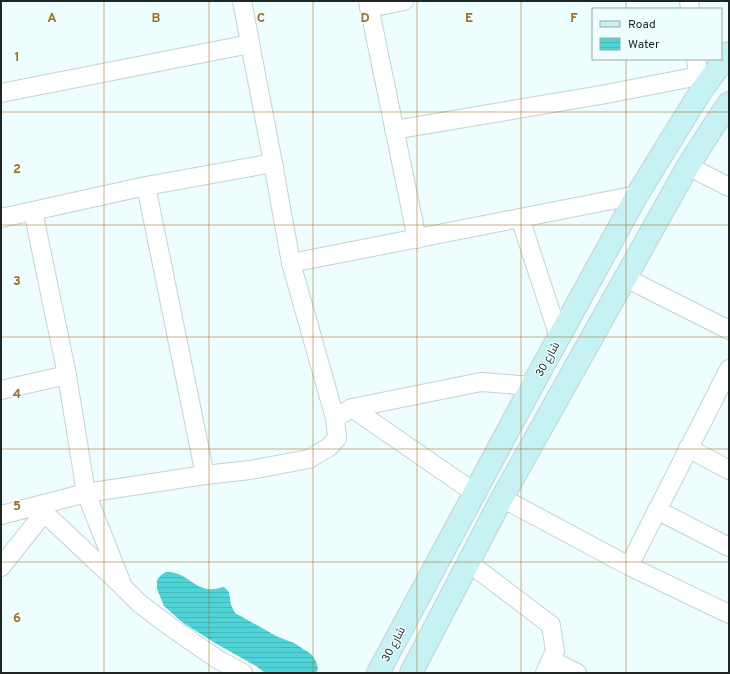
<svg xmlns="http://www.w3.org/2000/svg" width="730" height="674" viewBox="0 0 730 674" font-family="Overpass,Cairo,sans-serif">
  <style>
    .water { fill: url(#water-rules) }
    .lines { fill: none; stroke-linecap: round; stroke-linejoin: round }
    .street-casing { stroke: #c3d2d2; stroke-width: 20 }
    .secondary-casing { stroke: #c3d2d2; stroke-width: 24 }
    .street { stroke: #fff; stroke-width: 18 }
    .secondary { stroke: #c6f2f3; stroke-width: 22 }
    .grid { fill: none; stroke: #a17025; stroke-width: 1; stroke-opacity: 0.55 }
    .labels { text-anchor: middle; stroke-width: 3; stroke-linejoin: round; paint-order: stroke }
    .street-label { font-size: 11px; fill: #1f2525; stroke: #eefdfd }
    .grid-label { font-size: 13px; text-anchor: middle; font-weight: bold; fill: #a17025; stroke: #eefdfd; stroke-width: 3; stroke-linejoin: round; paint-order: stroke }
  </style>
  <defs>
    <pattern id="water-rules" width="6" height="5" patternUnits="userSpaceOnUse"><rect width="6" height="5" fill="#4fd3d7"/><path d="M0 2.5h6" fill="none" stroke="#44b5b8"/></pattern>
  </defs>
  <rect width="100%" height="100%" fill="#eefdfd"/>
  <path class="water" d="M166,572C185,571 192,587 208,589C213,590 219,588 224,587L229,592L231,605L235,613L278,637L294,643L311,654L316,661L318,669L316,673H265L256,666L215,643L182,622L164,606L157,589V580L161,575Z"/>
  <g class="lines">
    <defs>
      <g id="street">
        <polyline points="368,1 417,239"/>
        <polyline points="689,1 690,9"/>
        <polyline points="369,8 404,1"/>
        <polyline points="696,59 700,86"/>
        <polyline points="1,93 250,44"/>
        <polyline points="394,130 601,95 699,76"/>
        <polyline points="688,166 729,187"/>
        <polyline points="146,186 205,475"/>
        <polyline points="33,211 67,375 86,493 123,587 139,603 168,625 217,659 243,673"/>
        <polyline points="1,218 146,186 273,163"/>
        <polyline points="520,218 559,337"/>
        <polyline points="291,263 637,195"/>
        <polyline points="626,278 729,330"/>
        <polyline points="1,390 67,375"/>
        <polyline points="352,408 475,493"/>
        <polyline points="335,418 352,408 481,382 532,386"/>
        <polyline points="688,448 729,470"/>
        <polyline points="502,498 629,566 729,614"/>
        <polyline points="37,506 119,583"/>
        <polyline points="657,510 729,547"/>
        <polyline points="1,515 86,493 205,475 250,470 309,459 329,447 337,438 335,418 291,263 273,163 242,1"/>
        <polyline points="469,563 551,625 555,651 545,673"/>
        <polyline points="629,566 729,369"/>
        <polyline points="1,567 44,513"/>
        <polyline points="551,660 577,673"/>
      </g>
      <g id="secondary">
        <polyline points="378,673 532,386 637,195 701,91 729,53"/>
        <polyline points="411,673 502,498 688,166 720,116 729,103"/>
      </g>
    </defs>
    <use href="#street" class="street-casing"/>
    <use href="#secondary" class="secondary-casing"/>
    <use href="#street" class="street"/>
    <use href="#secondary" class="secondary"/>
  </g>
  <path class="grid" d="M104,1V673M209,1V673M313,1V673M417,1V673M521,1V673M626,1V9M626,59V673M1,112H729M1,225H729M1,337H729M1,449H729M1,562H729"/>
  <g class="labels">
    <g class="street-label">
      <text transform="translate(547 359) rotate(-61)" y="4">شارع 30</text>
      <text transform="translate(393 644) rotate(-62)" y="4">شارع 30</text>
    </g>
  </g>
  <g class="grid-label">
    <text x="52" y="22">A</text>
    <text x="156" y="22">B</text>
    <text x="261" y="22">C</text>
    <text x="365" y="22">D</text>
    <text x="469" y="22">E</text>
    <text x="574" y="22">F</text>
    <text x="17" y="61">1</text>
    <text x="17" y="173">2</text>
    <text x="17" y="285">3</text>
    <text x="17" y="398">4</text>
    <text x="17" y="510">5</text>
    <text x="17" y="622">6</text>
  </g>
  <rect width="730" height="674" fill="none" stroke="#1f2525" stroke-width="4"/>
  <rect x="592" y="8" width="130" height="52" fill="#eefdfd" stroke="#9ba7a7"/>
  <rect x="600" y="21" width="20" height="6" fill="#c6f2f3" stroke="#9ba7a7"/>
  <text x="628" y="28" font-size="12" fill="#1f2525">Road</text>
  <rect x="600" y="38" width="20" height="12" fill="url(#water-rules)" stroke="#9ba7a7"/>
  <text x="628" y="48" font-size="12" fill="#1f2525">Water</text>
</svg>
